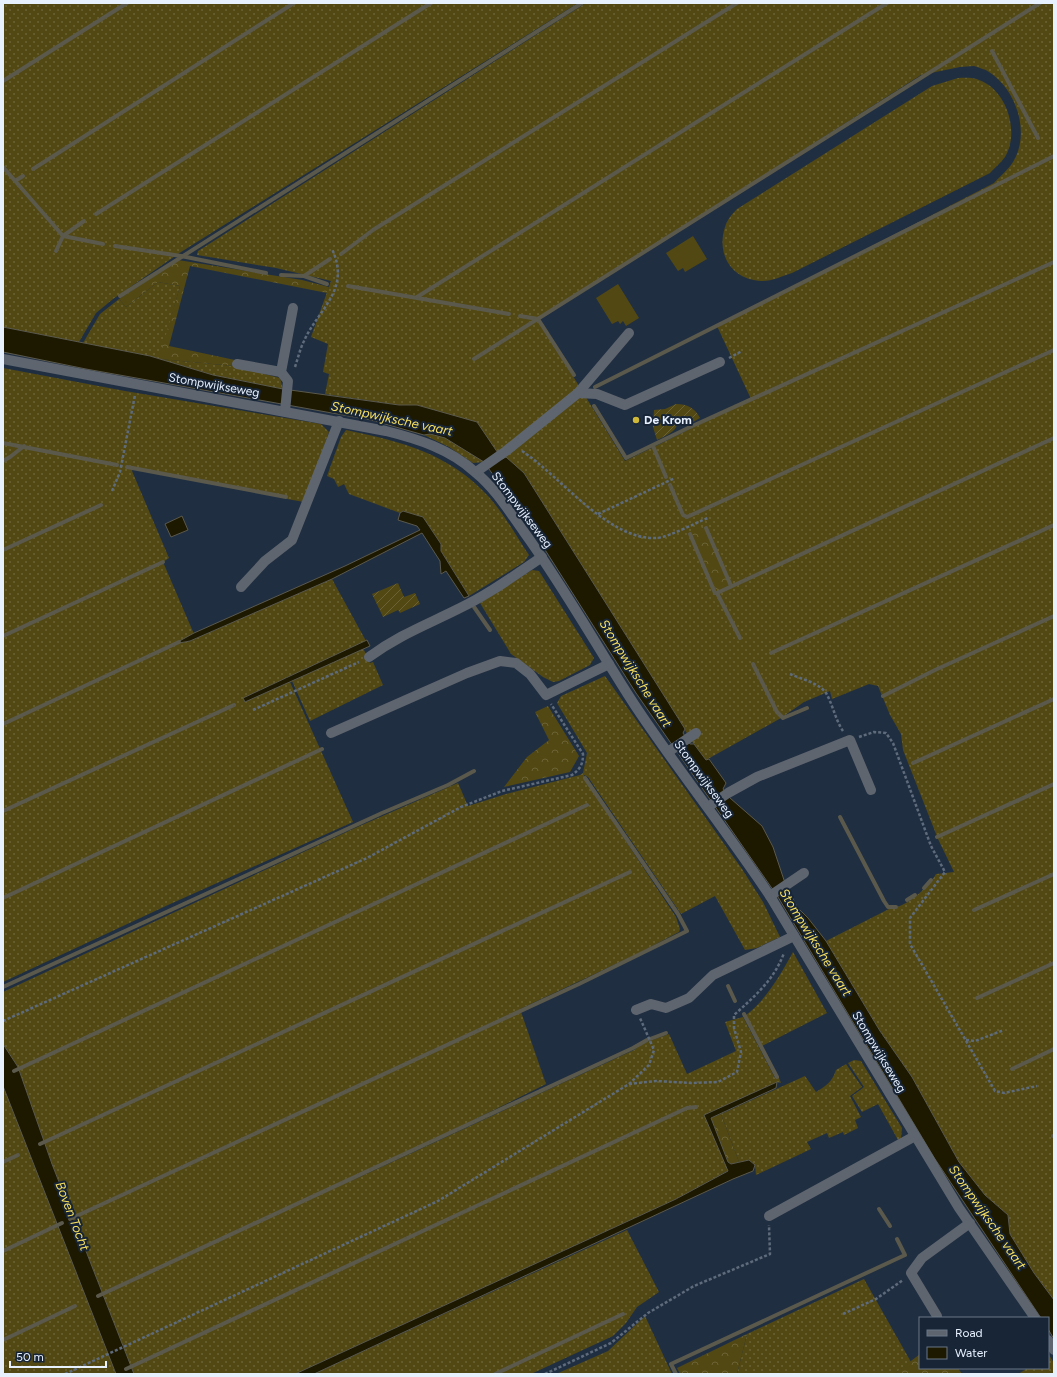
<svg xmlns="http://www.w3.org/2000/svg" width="1057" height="1377" viewBox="0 0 1057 1377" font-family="Figtree,sans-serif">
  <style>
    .grass { fill: url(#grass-dots); fill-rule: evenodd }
    .forest { fill: url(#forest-crowns) }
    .garden { fill: url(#garden-furrows) }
    .pitch { fill: #524813 }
    .water { fill: #1d1800; stroke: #5a594c }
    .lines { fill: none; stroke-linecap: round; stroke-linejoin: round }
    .stream { stroke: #5a594c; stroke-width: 4 }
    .path { stroke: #5e6b7c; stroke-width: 2.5; stroke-dasharray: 3 2; stroke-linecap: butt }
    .minor { stroke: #5e656f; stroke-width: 10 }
    .poi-dot { fill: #cfb837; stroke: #172537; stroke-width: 1.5 }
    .labels { text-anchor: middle; stroke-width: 4; stroke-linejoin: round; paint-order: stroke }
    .street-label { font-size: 12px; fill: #e7f0fd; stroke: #172537 }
    .poi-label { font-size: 12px; font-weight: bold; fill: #e7f0fd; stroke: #172537; text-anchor: start }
    .water-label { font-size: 13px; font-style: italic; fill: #f6df5f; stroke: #172537 }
  </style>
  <defs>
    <pattern id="grass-dots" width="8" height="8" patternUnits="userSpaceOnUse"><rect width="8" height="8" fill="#524813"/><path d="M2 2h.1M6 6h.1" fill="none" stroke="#6b6336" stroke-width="1.8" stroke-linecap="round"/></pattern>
    <pattern id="forest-crowns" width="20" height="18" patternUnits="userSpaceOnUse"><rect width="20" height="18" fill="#524813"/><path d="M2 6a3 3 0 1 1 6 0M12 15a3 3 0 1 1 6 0" fill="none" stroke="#6b6336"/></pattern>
    <pattern id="garden-furrows" width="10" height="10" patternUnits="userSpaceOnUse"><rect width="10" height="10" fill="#524813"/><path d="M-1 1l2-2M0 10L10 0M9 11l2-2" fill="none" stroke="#6b6336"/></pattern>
  </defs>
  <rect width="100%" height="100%" fill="#202e41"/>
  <g class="grass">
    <polygon points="3,3 578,3 181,252 113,299 96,313 79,342 3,327"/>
    <path d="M586,3H1054V1300L1034,1273L1010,1234L1008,1215L985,1195L959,1162L912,1077L880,1031L826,941L889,909C905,908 928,888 936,874L954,872L938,839L903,750L901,734L890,715L878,686L869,684L832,699L830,691L804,702L781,718L706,760L698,751L524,473L417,405H399L325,394L329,374L323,372L328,344L311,337L331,281L276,268L197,255L198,251ZM974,66C979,68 985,69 989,72C1016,89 1031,133 1013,162C1008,170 1000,176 994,183L717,326L751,399L625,461L538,319L921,75L960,67Z"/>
    <path d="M958,78C965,78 972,77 979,80C1007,90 1020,132 1005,157C1001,163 994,168 990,173L792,273C782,276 773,281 762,281C732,280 716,255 725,227C727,220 732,214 737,209L932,86Z"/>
    <polygon points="158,282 180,286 160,359 234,366 280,378 283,389 213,375 150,356 83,343 100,314 119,299 126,307"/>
    <polygon points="3,368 125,391 321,424 329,432 304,502 287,499 287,496 133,467 132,471 169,558 163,562 194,634 145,658 174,644 190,641 332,579 366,641 243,698 245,702 290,682 353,822 168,905 3,982"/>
    <path d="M346,430C402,442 449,453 489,497C505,515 516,536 529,555L524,562L469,596L441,551L440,544L403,511L400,513L349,494L344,484L338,487L334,479L327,476L341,437Z"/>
    <polygon points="430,434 445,438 484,462 473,463 449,447 424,435"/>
    <polygon points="532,570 539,571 594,658 590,665 559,681 553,682 543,677 511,654 480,603"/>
    <polygon points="363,648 370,663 373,662 383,685 310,721 292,681"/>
    <polygon points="605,676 742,869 763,902 780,937 757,948 745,950 715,896 681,914 588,777 584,775 584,778 676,917 680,929 679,932 635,955 520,1009 546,1084 349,1182 634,1050 644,1043 669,1034 687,1074 736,1051 725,1022 743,1017 775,1078 779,1078 781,1083 777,1082 705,1115 729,1170 676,1199 295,1374 134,1374 52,1164 18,1067 3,1044 3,992 355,828 458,783 468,806 506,794 580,775 583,773 587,753 557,703 561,696"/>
    <path d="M793,952L827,1013L762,1046L746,1015C766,1000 781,974 793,952Z"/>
    <polygon points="854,1060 861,1061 902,1128 901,1138 898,1140 878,1104 862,1112 852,1096 864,1087 848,1063"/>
    <path d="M846,1064L862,1087L850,1096L861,1117L855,1120L858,1128L844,1135L843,1132L829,1138L827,1133L807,1142L811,1149L756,1175L755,1165L749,1160L739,1162L721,1114L805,1076L816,1092C826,1086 832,1082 836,1070Z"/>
    <polygon points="3,1086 116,1374 3,1374"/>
    <polygon points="627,1230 659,1292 637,1307 626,1323 613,1336 531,1374 314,1374"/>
    <polygon points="864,1279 911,1362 894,1374 737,1374 747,1334"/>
    <polygon points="645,1316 672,1374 556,1374 608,1351"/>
    <polygon points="1049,1355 1054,1363 1053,1374 1018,1374 1028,1368 1048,1368"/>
  </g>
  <g class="forest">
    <polygon points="178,260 302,280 329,287 327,293 190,266 169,346 235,360 234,366 159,359 180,286 158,282 126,307 119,299"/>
    <polygon points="704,526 729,584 716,590 691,532"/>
    <polygon points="548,706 579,756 570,772 504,787 527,757 549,740 535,712"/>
    <polygon points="721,1114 739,1162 731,1164 728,1162 711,1118"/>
    <polygon points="747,1334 737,1374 680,1374 677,1368"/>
    <polygon points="920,1354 920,1368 958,1368 962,1374 894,1374"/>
  </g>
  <g class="garden">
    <path d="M676,404C687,404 695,408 700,418L686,426L676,418C682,430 665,436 657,440L653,427L654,410L665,409Z"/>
    <polygon points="398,583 404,597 415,593 420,604 400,613 398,610 383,617 372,594"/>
  </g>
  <g class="pitch">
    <polygon points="693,236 707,259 685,272 683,268 678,271 666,253"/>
    <polygon points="618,284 639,318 626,326 623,321 620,324 618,321 612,324 596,298"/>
  </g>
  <g class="water">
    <polygon points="3,327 150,356 213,375 283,389 399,405 417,405 477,422 502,459 506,457 524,473 685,729 683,733 690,744 694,744 706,760 709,759 726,783 723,789 730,798 762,826 773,847 784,880 797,907 808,918 826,941 880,1031 912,1077 959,1162 985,1195 1008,1215 1010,1234 1034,1273 1054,1300 1054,1339 1048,1329 1048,1318 1041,1318 935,1159 778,897 636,693 535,534 484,462 445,438 430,434 424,435 371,420 86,369 3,352"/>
    <polygon points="403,511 423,517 441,544 441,551 469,596 464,598 446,571 441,574 440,561 422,533 332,579 190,641 174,644 194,633 345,566 420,530 417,526 398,520 400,513"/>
    <polygon points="182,516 188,530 171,537 165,524"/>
    <polygon points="367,640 370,646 245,702 243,698"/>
    <polygon points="3,1044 18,1067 52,1164 134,1374 116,1374 3,1086"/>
    <polygon points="777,1082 776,1088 711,1118 728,1162 731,1164 749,1160 755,1165 753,1171 733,1179 314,1374 295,1374 676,1199 728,1171 704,1115"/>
  </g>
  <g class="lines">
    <g class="stream">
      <polyline points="992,51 1038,138"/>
      <polyline points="3,81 127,3"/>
      <polyline points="3,167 63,236 103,244"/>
      <polyline points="33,169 294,3"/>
      <polyline points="15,181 23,176"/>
      <polyline points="96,214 431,3"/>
      <polyline points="115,246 181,256 266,273"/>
      <polyline points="56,251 63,236 84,221"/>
      <polyline points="341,254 373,230 737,3"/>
      <polyline points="281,275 304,276 327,284"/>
      <polyline points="304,276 330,259"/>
      <polyline points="348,286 509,314"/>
      <polyline points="120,296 582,3"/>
      <polyline points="417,297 887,3"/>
      <polyline points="520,316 538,319 574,375"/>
      <polyline points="474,359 1040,3"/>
      <polyline points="595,387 1054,156"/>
      <polyline points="594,406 626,458 688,428 1054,262"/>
      <polyline points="3,443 117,465"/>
      <polyline points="653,446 666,477"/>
      <polyline points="3,461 10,457 24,446"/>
      <polyline points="127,467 286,497"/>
      <polyline points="670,485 683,515 687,517 1054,350"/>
      <polyline points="706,528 731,586"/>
      <polyline points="690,534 715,593 717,593"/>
      <polyline points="3,550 101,505"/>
      <polyline points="474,607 490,630"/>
      <polyline points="3,636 163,562"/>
      <polyline points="740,638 717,593 1054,438"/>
      <polyline points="771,653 1054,525"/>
      <polyline points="753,664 777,712 783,718 807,708"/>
      <polyline points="883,696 935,670 1054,616"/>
      <polyline points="3,724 179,642"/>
      <polyline points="913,763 1054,699"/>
      <polyline points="3,811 234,705"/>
      <polyline points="840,817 884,901 888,907 896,907"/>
      <polyline points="937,837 1054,784"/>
      <polyline points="924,888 931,880"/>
      <polyline points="3,898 322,749"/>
      <polyline points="907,900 915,895"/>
      <polyline points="974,910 1054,874"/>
      <polyline points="728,986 735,1001"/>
      <polyline points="3,987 382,813 448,785 474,771"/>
      <polyline points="977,998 1054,963"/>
      <polyline points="744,1014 777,1077"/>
      <polyline points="650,1039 666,1033"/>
      <polyline points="1012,1069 1054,1049"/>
      <polyline points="14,1071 587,805"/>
      <polyline points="1053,1136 1054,1136"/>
      <polyline points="40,1144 630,872"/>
      <polyline points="3,1162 18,1155"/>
      <polyline points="879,1209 890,1226"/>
      <polyline points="70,1219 579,984 687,931 678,914 585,778"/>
      <polyline points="3,1251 62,1223"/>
      <polyline points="98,1296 633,1048 647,1040"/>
      <polyline points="3,1340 75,1306"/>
      <polyline points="126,1369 687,1108 696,1107"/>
      <polyline points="495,1374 623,1314"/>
      <polyline points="676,1374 671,1364 905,1255 897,1239"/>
    </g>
    <g class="path">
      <polyline points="729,358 742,351"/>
      <path d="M295,367C298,358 300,349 304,341C319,308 351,290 332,249"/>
      <path d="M522,451C560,476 609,541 657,538C669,537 695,523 708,518"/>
      <polyline points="112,491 120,472 135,395"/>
      <polyline points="598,514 675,478"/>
      <path d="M790,674C801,679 819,683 826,693C833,705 835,719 843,731"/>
      <polyline points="253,710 359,662"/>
      <polyline points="859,737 874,732 886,733 893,743 931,846 945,872 910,918 910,944 995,1091 1004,1093 1037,1086"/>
      <path d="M3,1021L367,858L461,807L502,791L572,775C580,769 583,765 583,754L551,704"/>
      <polyline points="966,1040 975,1041 1004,1030"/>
      <path d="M629,1084L656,1081L691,1083L718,1082L737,1072L741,1052L734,1028V1015C755,996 774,980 784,953"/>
      <polyline points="843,1314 876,1299 903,1280"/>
      <polyline points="65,1374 438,1201 629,1084 649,1065 654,1050 640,1018"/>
      <polyline points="545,1374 611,1343 648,1313 694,1286 770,1254 769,1225"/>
    </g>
    <g class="minor">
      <path d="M3,359L386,431C418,439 450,449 475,472C495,488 509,511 524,532C564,587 597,647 634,704C677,769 727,831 770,896L959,1208L1035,1318"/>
      <polyline points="237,364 281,372"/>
      <polyline points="578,393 597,394 625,405 720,362"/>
      <polyline points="285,411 288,381 281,372 293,308"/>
      <polyline points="476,472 506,451 578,393 629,333"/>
      <polyline points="241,587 265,561 292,540 339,421"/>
      <path d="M369,657C399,635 426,625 458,609C488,595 515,575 542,557"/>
      <polyline points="331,733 467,673 500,661 516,663 530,674 546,695 609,664"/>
      <polyline points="668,752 696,733"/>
      <polyline points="708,807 728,793 757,777 850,740 871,790"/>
      <polyline points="770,896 804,873"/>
      <polyline points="636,1010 651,1004 666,1008 689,998 713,975 794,936"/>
      <polyline points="769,1216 915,1136"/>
      <polyline points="937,1316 911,1273 922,1258 970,1223"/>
      <polyline points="1048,1340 1054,1350"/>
    </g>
  </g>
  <circle class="poi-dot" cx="636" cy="420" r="4"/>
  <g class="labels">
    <g class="street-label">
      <text transform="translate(214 385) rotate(10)" y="4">Stompwijkseweg</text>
      <text transform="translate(522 510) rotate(53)" y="4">Stompwijkseweg</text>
      <text transform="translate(704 779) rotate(54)" y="4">Stompwijkseweg</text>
      <text transform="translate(879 1052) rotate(59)" y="4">Stompwijkseweg</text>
    </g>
    <g class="poi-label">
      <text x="644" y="424">De Krom</text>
    </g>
    <g class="water-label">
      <text transform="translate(392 418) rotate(12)" y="5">Stompwijksche vaart</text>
      <text transform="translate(636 673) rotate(58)" y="5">Stompwijksche vaart</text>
      <text transform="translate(816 942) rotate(58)" y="5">Stompwijksche vaart</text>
      <text transform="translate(73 1216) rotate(69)" y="5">Boven Tocht</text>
      <text transform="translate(988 1217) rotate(55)" y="5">Stompwijksche vaart</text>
    </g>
  </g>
  <rect width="1057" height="1377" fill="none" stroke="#e7f0fd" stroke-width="8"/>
  <rect x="919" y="1317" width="130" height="52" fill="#172537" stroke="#6a7686"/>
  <rect x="927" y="1330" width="20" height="6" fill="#5e656f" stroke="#6a7686"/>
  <text x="955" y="1337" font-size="12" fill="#e7f0fd">Road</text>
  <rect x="927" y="1347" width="20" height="12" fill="#1d1800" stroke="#6a7686"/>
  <text x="955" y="1357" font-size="12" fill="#e7f0fd">Water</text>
  <path d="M10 1361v6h96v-6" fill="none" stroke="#e7f0fd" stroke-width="2"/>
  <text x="16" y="1361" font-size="12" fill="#e7f0fd" stroke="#172537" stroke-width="3" paint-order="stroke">50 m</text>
</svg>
